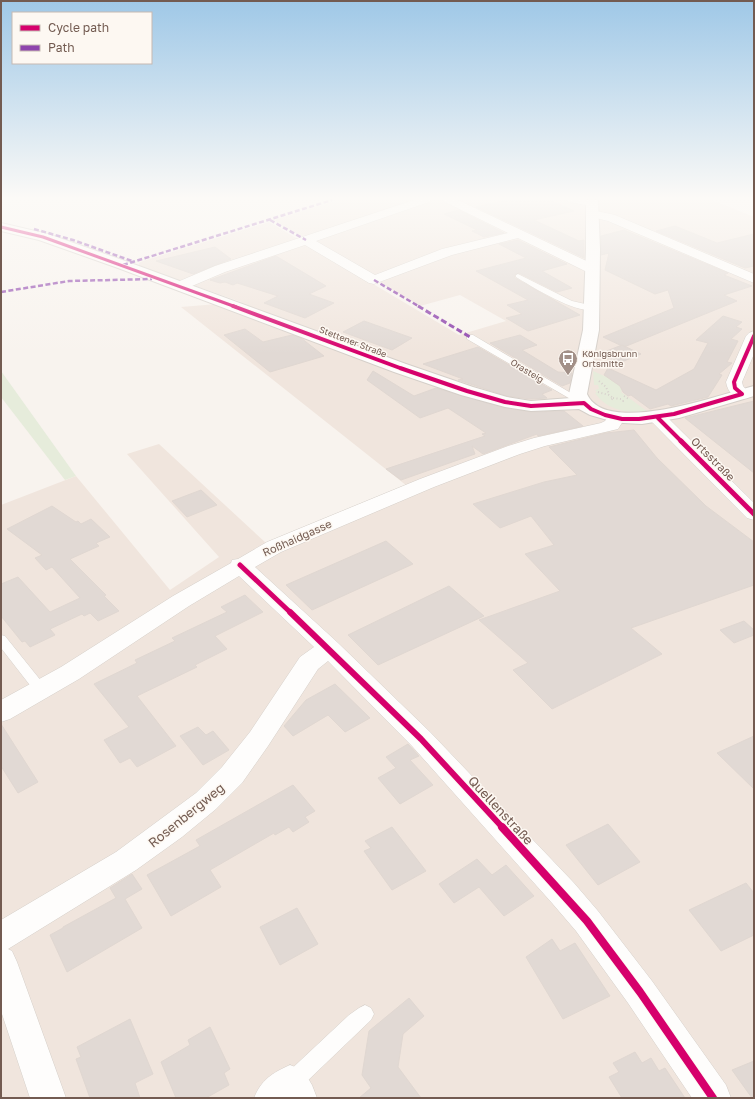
<svg xmlns="http://www.w3.org/2000/svg" width="755" height="1099" viewBox="0 0 755 1099" font-family="'Golos Text',sans-serif">
  <style>
    .residential { fill: #f0e5dd }
    .green { fill: #e6ecdb }
    .building { fill: #e1d9d4; stroke: #e0d7d1 }
    .lines { fill: none; stroke-linecap: round; stroke-linejoin: round }
    .service-casing { stroke: #d5cfc9; stroke-width: 1 }
    .minor-casing { stroke: #d5cfc9; stroke-width: 1 }
    .tertiary-casing { stroke: #d5cfc9; stroke-width: 2 }
    .path { stroke: #d8d1cd; stroke-width: 2; stroke-dasharray: 1 2.5; stroke-linecap: butt }
    .service { fill: #fefdfc; fill-rule: evenodd }
    .minor { fill: #fefdfc; fill-rule: evenodd }
    .tertiary { fill: #fefdfc; fill-rule: evenodd }
    .quiet-far1 { stroke: #8e44ad; stroke-width: 2.5; stroke-dasharray: 5 2.5; stroke-linecap: butt }
    .quiet { stroke: #8e44ad; stroke-width: 3; stroke-dasharray: 6 3; stroke-linecap: butt }
    .cycleway-far4-casing { stroke: #fdf8f2; stroke-width: 4.5 }
    .cycleway-far3-casing { stroke: #fdf8f2; stroke-width: 6 }
    .cycleway-far2-casing { stroke: #fdf8f2; stroke-width: 8 }
    .cycleway-far1-casing { stroke: #fdf8f2; stroke-width: 8 }
    .cycleway-casing { stroke: #fdf8f2; stroke-width: 10 }
    .cycleway-far4 { stroke: #d6006c; stroke-width: 3 }
    .cycleway-far3 { stroke: #d6006c; stroke-width: 4 }
    .cycleway-far2 { stroke: #d6006c; stroke-width: 5 }
    .cycleway-far1 { stroke: #d6006c; stroke-width: 6 }
    .cycleway { stroke: #d6006c; stroke-width: 8 }
    .labels { text-anchor: middle; stroke-width: 3; stroke-linejoin: round; paint-order: stroke }
    .far-street-label { font-size: 9px; fill: #735b51; stroke: #fdf8f2 }
    .far-poi-label { font-size: 9px; fill: #735b51; stroke: #fdf8f2; text-anchor: start }
    .street-label { font-size: 11px; fill: #735b51; stroke: #fdf8f2 }
    .near-street-label { font-size: 13px; fill: #735b51; stroke: #fdf8f2 }
  </style>
  <rect width="100%" height="100%" fill="#f8f3ee"/>
  <polygon class="residential" points="338,200 712,200 754,217 754,1098 1,1098 1,505 76,476 170,590 219,557 127,454 159,444 266,543 407,486 181,307 241,302 139,266 139,263 143,261 269,222 459,335 506,321 460,295 420,306 274,220"/>
  <g class="green">
    <polygon points="1,371 76,476 65,480 1,397"/>
    <path d="M593,371L618,382L622,391L621,392L648,412C629,413 607,411 595,393L597,392L595,390L599,389L598,385H594Z"/>
  </g>
  <g class="building">
    <polygon points="507,200 550,200 574,211 534,220 579,241 584,240 584,258 476,207"/>
    <polygon points="459,210 504,233 484,237 472,231 477,230 444,214"/>
    <polygon points="675,226 717,243 754,234 754,266 745,268 656,231"/>
    <polygon points="624,230 728,273 724,275 752,286 724,295 737,301 624,347 603,337 674,308 668,290 655,294 605,270 609,253 601,255 601,236"/>
    <polygon points="518,240 567,264 542,271 572,288 557,292 519,273 514,275 515,278 580,315 528,331 506,318 522,314 507,305 528,300 476,271 526,258 499,244"/>
    <polygon points="215,247 231,259 193,274 156,261"/>
    <polygon points="276,256 326,286 309,294 334,303 305,318 264,303 278,296 237,283 233,285 225,282 220,283 210,280"/>
    <polygon points="723,316 742,322 736,327 742,329 731,339 738,341 727,362 732,363 719,374 722,375 708,397 671,406 668,404 650,409 631,395 628,396 623,392 620,386 604,375 608,368 656,390 694,369 708,343 696,340"/>
    <polygon points="364,321 412,338 392,350 343,332"/>
    <polygon points="245,329 263,342 292,335 301,338 324,356 270,372 224,335"/>
    <polygon points="520,335 537,345 522,350 558,372 572,373 570,383 562,386 490,343"/>
    <polygon points="622,345 641,354 619,363 599,354"/>
    <polygon points="478,347 552,390 542,394 547,398 531,399 507,396 458,380 463,379 423,364"/>
    <polygon points="373,371 414,396 436,388 505,408 531,412 564,411 583,426 538,436 537,434 483,454 472,446 475,454 401,480 386,469 485,436 482,434 486,433 448,408 420,418 367,380"/>
    <polygon points="754,401 754,473 685,418"/>
    <polygon points="634,430 657,458 706,506 754,542 754,585 631,628 662,654 552,709 513,670 528,663 479,620 560,591 525,554 554,545 531,516 500,528 473,504 544,482 577,475 549,447 606,433"/>
    <polygon points="201,490 217,505 187,517 172,501"/>
    <polygon points="52,506 76,522 78,521 81,524 91,519 110,537 96,543 99,546 70,559 106,595 104,596 119,611 98,621 90,613 84,616 82,614 50,629 55,635 30,647 25,641 22,642 1,616 1,584 18,577 50,612 80,598 52,567 46,570 35,558 42,555 7,529"/>
    <polygon points="386,541 413,564 312,610 286,585"/>
    <polygon points="449,586 484,616 378,665 348,635"/>
    <polygon points="245,595 263,612 215,636 227,649 195,665 197,667 137,696 176,746 137,767 130,758 120,763 104,740 129,727 94,684 137,663 135,660 175,641 172,638 227,612 221,607"/>
    <polygon points="744,621 754,630 754,635 734,643 720,630"/>
    <polygon points="335,684 370,718 345,732 328,715 293,736 284,726 306,700"/>
    <polygon points="1,724 38,782 18,793 1,766"/>
    <polygon points="198,727 206,735 213,731 229,750 203,765 180,736"/>
    <polygon points="754,736 754,789 717,753"/>
    <polygon points="408,744 419,756 410,760 433,785 400,804 378,778 396,768 386,757"/>
    <polygon points="293,785 315,811 305,817 309,822 293,832 289,827 275,835 274,833 210,870 221,887 171,916 147,875 200,846 196,840"/>
    <polygon points="608,824 640,862 598,885 566,845"/>
    <polygon points="392,827 426,871 392,890 364,851 371,848 365,841"/>
    <polygon points="477,859 492,875 506,865 534,896 504,916 479,887 454,903 439,884"/>
    <polygon points="132,874 142,889 125,899 142,928 67,972 50,935 63,928 63,927 116,898 110,888"/>
    <polygon points="746,883 754,893 754,935 721,951 689,910"/>
    <polygon points="297,908 318,944 280,965 260,927"/>
    <polygon points="552,939 560,951 575,943 610,996 563,1019 526,957"/>
    <polygon points="409,998 424,1016 403,1034 398,1067 421,1098 359,1098 371,1088 362,1075 369,1031"/>
    <polygon points="130,1019 153,1074 135,1083 140,1098 90,1098 76,1059 81,1057 77,1047"/>
    <polygon points="210,1027 230,1069 224,1073 229,1085 206,1098 176,1098 161,1062 190,1045 188,1040"/>
    <polygon points="635,1052 642,1063 651,1058 659,1071 665,1068 685,1098 622,1098 609,1077 619,1072 613,1063"/>
    <polygon points="754,1061 754,1098 752,1098 732,1070"/>
  </g>
  <g class="lines">
    <defs>
      <g id="service">
        <path d="M518,274L572,301L594,306L595,308C582,318 529,285 516,277V275Z"/>
        <polygon points="467,335 473,335 586,402 585,404 579,404 467,339"/>
        <polygon points="1,635 5,636 46,687 48,690 46,693 41,695 36,693 1,648"/>
        <polygon points="365,1005 371,1008 374,1014 371,1020 300,1088 293,1090 286,1088 284,1081 286,1074 349,1015 359,1008"/>
      </g>
      <g id="minor">
        <polygon points="414,200 431,200 429,202 316,241 375,275 442,249 508,233 445,202 443,200 458,200 597,266 599,269 597,272 587,272 518,238 452,255 374,284 369,283 305,245 225,272 185,289 180,290 175,289 173,286 175,283 215,266"/>
        <polygon points="567,200 594,200 598,203 596,205 592,206 569,202"/>
        <polygon points="592,210 615,215 754,274 754,283 608,221 588,216 586,214 588,212"/>
        <path d="M754,331V354L742,382L743,386L750,394L748,398C736,400 728,394 726,382L746,336L749,333Z"/>
        <polygon points="616,413 622,414 625,418 618,429 545,446 520,454 434,487 281,552 255,567 337,642 430,732 574,883 598,911 652,981 726,1085 731,1098 692,1098 628,1003 576,931 552,903 412,746 328,661 318,669 268,746 242,783 216,809 182,837 136,870 8,949 12,951 17,962 66,1098 30,1098 1,1011 1,920 116,852 196,793 222,767 250,732 300,657 314,647 239,576 189,606 79,679 10,719 1,722 1,700 61,667 173,596 231,563 232,560 238,559 267,542 420,479 508,446 534,438 601,423 605,421 610,414"/>
        <polygon points="658,413 664,414 754,503 754,520 747,518 652,422 649,418 652,414"/>
        <path d="M290,1065L303,1070L312,1085L317,1098H254C261,1080 272,1073 290,1065Z"/>
      </g>
      <path id="tertiary" d="M586,200H598L600,249L599,330L587,394C606,437 721,394 754,386V396L679,418L642,424L623,423L604,419L590,415L579,409L531,411L505,407L461,395L394,372L118,268L39,240L1,231V223L48,234L128,262L406,364L473,387L507,397L531,401L571,398L569,394L583,330L586,249Z"/>
    </defs>
    <use href="#service" class="service-casing"/>
    <use href="#minor" class="minor-casing"/>
    <use href="#tertiary" class="tertiary-casing"/>
    <g class="path">
      <polyline points="599,381 606,387 609,394"/>
      <polyline points="598,392 609,395 613,398 610,401"/>
      <polyline points="624,396 629,399"/>
      <polyline points="613,398 621,399 623,401 621,403"/>
    </g>
    <use href="#service" class="service"/>
    <use href="#minor" class="minor"/>
    <use href="#tertiary" class="tertiary"/>
    <g class="quiet-far1">
      <polyline points="270,220 306,240"/>
      <polyline points="34,229 73,240 132,261"/>
      <polyline points="123,265 332,200"/>
      <polyline points="374,280 420,307"/>
      <polyline points="1,292 69,281 152,279"/>
    </g>
    <polyline class="quiet" points="418,306 470,337"/>
    <defs>
      <polyline id="cycleway-far4" points="1,227 43,237 236,307"/>
      <g id="cycleway-far3">
        <polyline points="233,306 400,368 467,391 505,402 531,406 584,403 591,409 605,415 622,419 639,419 674,414 742,394 735,388 734,382 754,336"/>
        <polyline points="658,418 682,442"/>
      </g>
      <g id="cycleway-far2">
        <polyline points="681,441 754,514"/>
        <polyline points="240,565 291,613"/>
      </g>
      <polyline id="cycleway-far1" points="290,612 421,739 503,828"/>
      <polyline id="cycleway" points="502,827 587,921 640,992 713,1098"/>
    </defs>
    <use href="#cycleway-far4" class="cycleway-far4-casing"/>
    <use href="#cycleway-far3" class="cycleway-far3-casing"/>
    <use href="#cycleway-far2" class="cycleway-far2-casing"/>
    <use href="#cycleway-far1" class="cycleway-far1-casing"/>
    <use href="#cycleway" class="cycleway-casing"/>
    <use href="#cycleway-far4" class="cycleway-far4"/>
    <use href="#cycleway-far3" class="cycleway-far3"/>
    <use href="#cycleway-far2" class="cycleway-far2"/>
    <use href="#cycleway-far1" class="cycleway-far1"/>
    <use href="#cycleway" class="cycleway"/>
  </g>
  <linearGradient id="sky" x2="0" y2="1"><stop stop-color="#9fc8e7"/><stop offset="0.56" stop-color="#fcfaf7"/><stop offset="1" stop-color="#fcfaf7" stop-opacity="0"/></linearGradient>
  <rect width="755" height="354" fill="url(#sky)"/>
  <defs>
    <symbol id="bus-pin" viewBox="-11 -11 22 30"><path d="M0 17L-7.5 6A9.5 9.5 0 1 1 7.5 6Z" fill="#a29088" stroke="#fdf8f2"/><path d="M-5-6H5V4H4V6H2V4H-2V6H-4V4H-5ZM-3.5-4V0h7V-4ZM-3.5 1.2v1.5H-2V1.2ZM2 1.2v1.5H3.5V1.2Z" fill="#fff"/></symbol>
  </defs>
  <g fill-rule="evenodd">
    <use href="#bus-pin" x="557" y="348" width="22" height="30"/>
  </g>
  <g class="labels">
    <g class="far-street-label">
      <text transform="translate(353 342) rotate(21)" y="3">Stettener Straße</text>
      <text transform="translate(527 371) rotate(31)" y="3">Orasteig</text>
    </g>
    <g class="far-poi-label">
      <text x="582" y="357">Königsbrunn<tspan x="582" dy="10">Ortsmitte</tspan></text>
    </g>
    <g class="street-label">
      <text transform="translate(713 459) rotate(45)" y="4">Ortsstraße</text>
      <text transform="translate(297 538) rotate(-24)" y="4">Roßhaidgasse</text>
    </g>
    <g class="near-street-label">
      <text transform="translate(501 810) rotate(47)" y="5">Quellenstraße</text>
      <text transform="translate(186 815) rotate(-39)" y="5">Rosenbergweg</text>
    </g>
  </g>
  <rect width="755" height="1099" fill="none" stroke="#735b51" stroke-width="4"/>
  <rect x="12" y="12" width="140" height="52" fill="#fdf8f2" stroke="#c6b9b2"/>
  <rect x="20" y="25" width="20" height="6" fill="#d6006c" stroke="#c6b9b2"/>
  <text x="48" y="32" font-size="12" fill="#735b51">Cycle path</text>
  <rect x="20" y="45" width="20" height="6" fill="#8e44ad" stroke="#c6b9b2"/>
  <text x="48" y="52" font-size="12" fill="#735b51">Path</text>
</svg>
